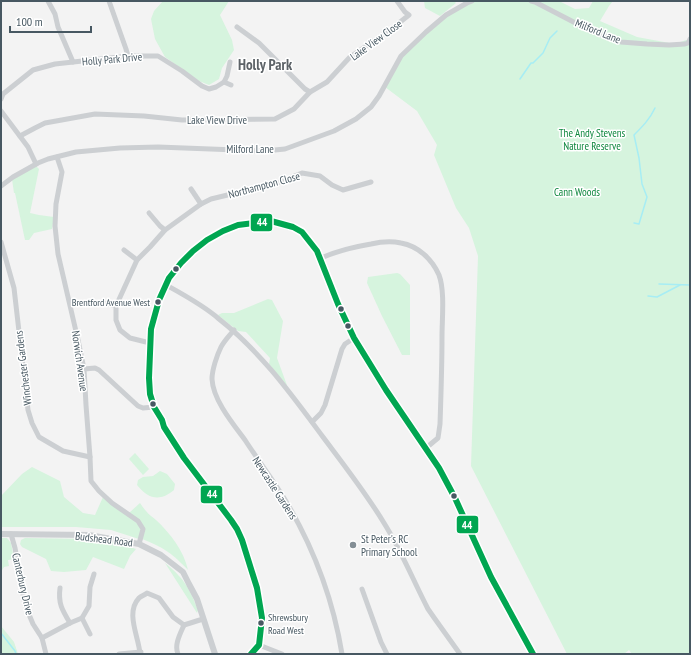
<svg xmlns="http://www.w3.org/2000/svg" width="691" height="655" viewBox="0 0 691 655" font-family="'PT Sans Narrow',sans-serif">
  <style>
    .green { fill: #d6f4de }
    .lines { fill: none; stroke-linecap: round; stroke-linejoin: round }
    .stream { stroke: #a7edf4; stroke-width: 1.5 }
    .minor { stroke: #cccfd2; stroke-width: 5 }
    .tertiary { stroke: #cccfd2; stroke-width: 6 }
    .bus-1-casing { stroke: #fff; stroke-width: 9 }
    .bus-1 { stroke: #00a651; stroke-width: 6 }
    .bus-dot { fill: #475862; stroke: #fff; stroke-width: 1.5 }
    .poi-dot { fill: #838e95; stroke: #fff; stroke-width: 1.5 }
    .labels { text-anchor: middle; stroke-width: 3; stroke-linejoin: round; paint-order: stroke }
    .bus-label { font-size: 10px; fill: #475862; stroke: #fff; text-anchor: end }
    .street-label { font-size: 11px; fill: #475862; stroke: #fff }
    .park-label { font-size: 11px; fill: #0e873e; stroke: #fff }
    .poi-label { font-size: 11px; fill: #475862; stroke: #fff; text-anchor: start }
    .district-label { font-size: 15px; font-weight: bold; fill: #5d6368; stroke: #fff }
    .line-badge { stroke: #fff; stroke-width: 1.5 }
    .badge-label { font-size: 11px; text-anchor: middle; font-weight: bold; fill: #fff }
  </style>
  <rect width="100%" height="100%" fill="#f3f3f3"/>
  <g class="green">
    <polygon points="163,1 229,1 220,15 232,40 234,50 222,68 219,79 209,85 199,81 165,57 155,39 151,19 154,11"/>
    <polygon points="424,1 454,1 456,3 440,16 425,8"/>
    <polygon points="475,1 559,1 575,9 589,8 593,1 613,1 609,6 600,21 637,37 675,44 686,40 690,41 690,654 632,654 629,650 624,654 567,654 471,466 478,256 469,228 456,208 434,155 437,145 417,111 385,87 402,56 440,20"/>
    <polygon points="36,166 39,169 30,213 39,215 54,217 52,229 34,233 29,240 25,240 15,193 14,193 12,179"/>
    <polygon points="397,273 400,274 410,285 410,355 402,355 382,316 367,283 368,277"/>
    <polygon points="268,299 272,300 283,321 277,358 288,388 269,364 270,358 246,332 238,331 218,315 222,313 234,313"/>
    <polygon points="135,453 149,469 143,475 129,459"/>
    <polygon points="32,467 60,481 64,497 83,513 95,515 103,497 137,522 141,529 139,539 111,530 76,527 1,527 1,496 22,474"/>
    <path d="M160,471L167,474L175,484L174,490C160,502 148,499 137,485L138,480L143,477L153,476Z"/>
    <path d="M140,503C142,506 144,509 146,511C149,515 153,517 156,520C170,533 184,551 188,570C173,554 163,547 142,539L144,529L129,513Z"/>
    <polygon points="1,538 7,538 11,543 14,559 8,560 9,566 4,567 1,572"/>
    <polygon points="25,538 90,539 118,543 136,549 130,556 124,569 93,557 86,570 64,572 51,571 46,559 22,547 20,544 21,540"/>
    <path d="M165,563C170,567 175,571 179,576C188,585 193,598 198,610L197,613Z"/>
    <polygon points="1,626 14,642 18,654 2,654"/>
  </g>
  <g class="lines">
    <g class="stream">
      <polyline points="520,79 531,63 533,63 543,53 550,38 557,31"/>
      <path d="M634,223L639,224L647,197L642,184L639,158L634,135C642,127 650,119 655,108"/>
      <polyline points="659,284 690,285"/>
      <polyline points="648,296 657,297 680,285"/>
      <polyline points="1,633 15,651 16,654"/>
    </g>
    <g class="minor">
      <polyline points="48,1 55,14 58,27 73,62"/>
      <polyline points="109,1 126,49 128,56"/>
      <polyline points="531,1 535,2 589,30 621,42 647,44 669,45 685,44 688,43 690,39"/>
      <polyline points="237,27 259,43 305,89 310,92"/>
      <polyline points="224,82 227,76 230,62"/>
      <polyline points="1,99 3,94 33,70 55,64 128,56 158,56 182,71 202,86 209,89 216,87 224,82 231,85"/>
      <polyline points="1,111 28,147 36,164"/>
      <polyline points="20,136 35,128 45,123 95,114 144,116 182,120 275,119 294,109 310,92 327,82 350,57 390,30 409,15 405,12 397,1"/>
      <polyline points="57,157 62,172 56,204 55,226 58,254 78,340 84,369 86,405 90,457 91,481 99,491 112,503 138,521 143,529 139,544"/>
      <polyline points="1,186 13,177 38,163 48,159 76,152 120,148 158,147 264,151 285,149 334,131 356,119 371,107 379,96 401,56 426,32 446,15 467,3 472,1"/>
      <polyline points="191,189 201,204"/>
      <polyline points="149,213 160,226 165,230"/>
      <polyline points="1,242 14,288 28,410 32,423 39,437 63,451 90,457"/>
      <polyline points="124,250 137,260"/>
      <path d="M321,258C337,251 353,247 371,244C380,242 391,241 401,243C418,246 432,259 439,275C445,291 442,319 442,336C442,365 441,395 440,424L438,438L426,448"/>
      <path d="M166,285C184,295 203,305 219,319C261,352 291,394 323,437C344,465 366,493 384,523C401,550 413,580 428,609L435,619L460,654"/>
      <polyline points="103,303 116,306"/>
      <path d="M234,330C229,336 224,341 221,347C217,355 212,370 212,379C213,400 233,424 245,440C258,460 272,479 284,498C313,546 333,599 342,654"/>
      <polyline points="150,342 146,342 130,338 120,330 116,320 116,306 137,260 150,247 165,230 201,204 211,199 277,183 302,173 320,176 332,185 343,190 371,182"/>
      <polyline points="84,369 95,368 99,370 138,406 143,408 154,407"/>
      <polyline points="312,422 321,413 325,405 342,349 345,344 354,338"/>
      <polyline points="11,534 15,548 25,605 33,624 42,638 46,654"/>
      <path d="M60,588C58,603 62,610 70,623"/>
      <polyline points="362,589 381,642 387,654"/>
      <polyline points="82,618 90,634"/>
      <polyline points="184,625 203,619"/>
      <polyline points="42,638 70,623 82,618 89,606 90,587 94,574"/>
      <polyline points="259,645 282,654"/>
      <polyline points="119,654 141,652"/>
      <path d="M140,654C139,637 125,613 139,598C141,596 145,595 147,593L159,598L173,617L184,625"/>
      <path d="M178,654C174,645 180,634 184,625"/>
      <polyline points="251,654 259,645 261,633 262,618 257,588 242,540 237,529 231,520 184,458 164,427 162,420 154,407 150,394 149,378 150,342 151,329 159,300 166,285 169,278 181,263 193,251 207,240 223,231 238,225 254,223 271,221 293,227 302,232 317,251 338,304 354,338 386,390 439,468 455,498 491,577 533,654"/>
    </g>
    <polyline class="tertiary" points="1,534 89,535 139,544 161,555 183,572 189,584 197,599 215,654"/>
    <defs>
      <polyline id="bus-1" points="251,654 259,645 262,618 257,588 242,540 237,529 231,520 184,458 164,427 162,420 154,407 150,394 149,378 151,329 159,300 169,278 181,263 193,251 207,240 223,231 238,225 271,221 293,227 302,232 317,251 338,304 354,338 386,390 439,468 455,498 491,577 533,654"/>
    </defs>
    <use href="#bus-1" class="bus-1-casing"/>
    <use href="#bus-1" class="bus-1"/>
  </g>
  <g class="bus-dot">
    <circle cx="176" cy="269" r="3.5"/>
    <circle cx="158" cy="302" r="3.5"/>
    <circle cx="341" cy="309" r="3.5"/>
    <circle cx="348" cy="326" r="3.5"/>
    <circle cx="153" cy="404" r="3.5"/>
    <circle cx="454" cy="496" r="3.5"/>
    <circle cx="261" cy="623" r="3.5"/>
  </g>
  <circle class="poi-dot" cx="353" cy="545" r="4"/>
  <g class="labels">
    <g class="bus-label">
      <text x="150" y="306">Brentford Avenue West</text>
      <text x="268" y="621" text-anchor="start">Shrewsbury<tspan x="268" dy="13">Road West</tspan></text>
    </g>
    <g class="street-label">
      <text transform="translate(598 31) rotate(22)" y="4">Milford Lane</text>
      <text transform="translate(376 40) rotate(-36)" y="4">Lake View Close</text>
      <text transform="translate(112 59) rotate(-5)" y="4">Holly Park Drive</text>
      <text x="217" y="124">Lake View Drive</text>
      <text x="250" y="153">Milford Lane</text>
      <text transform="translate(264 185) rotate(-15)" y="4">Northampton Close</text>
      <text transform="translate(80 361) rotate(82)" y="4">Norwich Avenue</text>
      <text transform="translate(23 368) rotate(-97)" y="4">Winchester Gardens</text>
      <text transform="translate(275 488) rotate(57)" y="4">Newcastle Gardens</text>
      <text transform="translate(104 539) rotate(7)" y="4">Budshead Road</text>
      <text transform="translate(23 584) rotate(77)" y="4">Canterbury Drive</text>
    </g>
    <g class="park-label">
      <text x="592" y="137">The Andy Stevens<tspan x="592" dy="13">Nature Reserve</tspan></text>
      <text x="577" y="196">Cann Woods</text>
    </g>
    <g class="poi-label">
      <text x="361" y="543">St Peter's RC<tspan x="361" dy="13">Primary School</tspan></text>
    </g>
    <g class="district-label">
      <text x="265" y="70">Holly Park</text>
    </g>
  </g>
  <g class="line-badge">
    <rect x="250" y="213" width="23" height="19" rx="4" fill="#00a651"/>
    <rect x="200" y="485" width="23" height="19" rx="4" fill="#00a651"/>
    <rect x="456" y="515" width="23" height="19" rx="4" fill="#00a651"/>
  </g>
  <g class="badge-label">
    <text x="262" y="226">44</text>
    <text x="212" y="498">44</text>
    <text x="467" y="529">44</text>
  </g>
  <rect width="691" height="655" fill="none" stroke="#475862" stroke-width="4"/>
  <path d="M10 26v6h81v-6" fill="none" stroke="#475862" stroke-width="2"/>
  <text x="16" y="26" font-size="12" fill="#475862" stroke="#ffffff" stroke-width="3" paint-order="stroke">100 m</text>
</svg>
